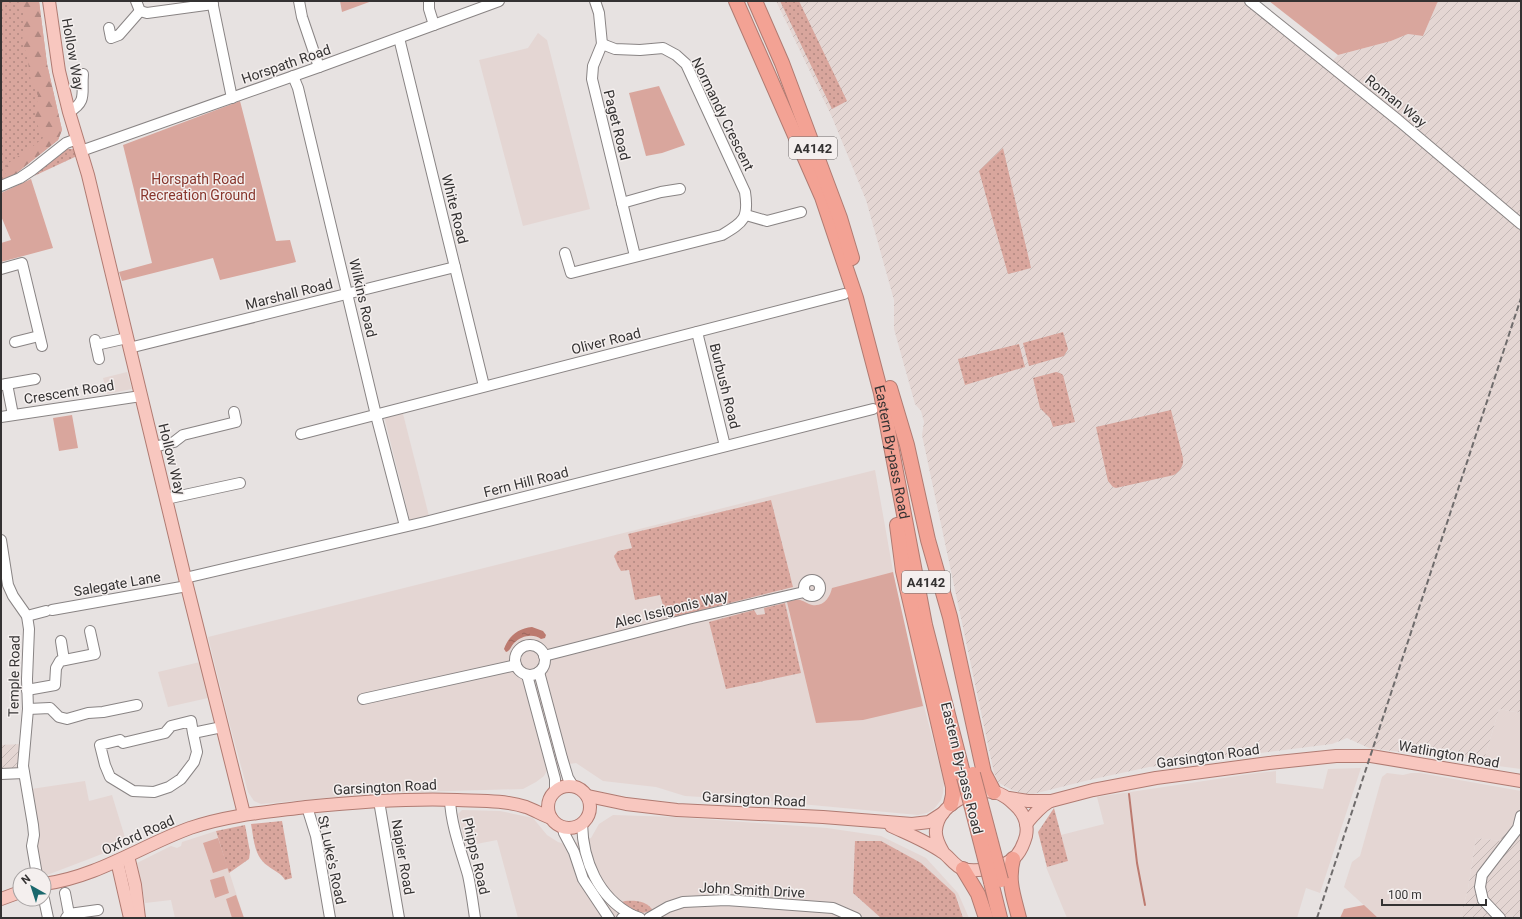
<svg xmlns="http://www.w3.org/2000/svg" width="1522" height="919" viewBox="0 0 1522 919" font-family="Roboto,sans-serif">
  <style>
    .built { fill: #e4d6d3 }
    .industrial { fill: url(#industrial-furrows) }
    .grass { fill: url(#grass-dots) }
    .forest { fill: url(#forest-firs) }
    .park { fill: #d9a69d }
    .water { fill: url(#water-ripples) }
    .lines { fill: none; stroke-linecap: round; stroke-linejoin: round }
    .stream { stroke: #bc7a6f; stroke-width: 2 }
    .minor-casing { stroke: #898484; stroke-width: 12 }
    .major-casing { stroke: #b07b72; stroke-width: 14 }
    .highway-casing { stroke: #b07b72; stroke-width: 16 }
    .minor { stroke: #fff; stroke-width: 10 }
    .major { stroke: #f8c7bf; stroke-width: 12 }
    .highway { stroke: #f3a294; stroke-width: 14 }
    .rail { stroke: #6f6c6c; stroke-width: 2; stroke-dasharray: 6 3; stroke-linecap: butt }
    .highway-bridge-casing { stroke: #b07b72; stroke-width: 16; stroke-linecap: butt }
    .highway-bridge { stroke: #f3a294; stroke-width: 14 }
    .labels { text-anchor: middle; stroke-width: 3; stroke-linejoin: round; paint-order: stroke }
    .shield { fill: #f4efee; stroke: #6e6b6a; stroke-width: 1 }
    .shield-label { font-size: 13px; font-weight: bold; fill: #343232 }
    .street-label { font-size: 14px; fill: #343232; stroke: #f4efee }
    .park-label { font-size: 14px; fill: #88362c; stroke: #f4efee }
  </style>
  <defs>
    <pattern id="industrial-furrows" width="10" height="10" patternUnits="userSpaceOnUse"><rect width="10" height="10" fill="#e4d6d3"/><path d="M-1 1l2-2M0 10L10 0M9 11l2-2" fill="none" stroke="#c4b8b6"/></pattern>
    <pattern id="grass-dots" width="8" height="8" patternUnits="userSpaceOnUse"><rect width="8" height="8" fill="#d9a69d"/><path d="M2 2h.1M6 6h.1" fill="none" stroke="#b18881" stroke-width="1.8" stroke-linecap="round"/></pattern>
    <pattern id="forest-firs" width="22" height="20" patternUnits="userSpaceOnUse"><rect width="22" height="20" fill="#d9a69d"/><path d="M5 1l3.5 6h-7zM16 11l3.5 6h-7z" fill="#b18881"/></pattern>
    <pattern id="water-ripples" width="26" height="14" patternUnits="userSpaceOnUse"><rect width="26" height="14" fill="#bc7a6f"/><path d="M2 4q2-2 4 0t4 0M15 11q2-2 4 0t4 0" fill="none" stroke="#9a655c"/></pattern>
  </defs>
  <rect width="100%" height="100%" fill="#e7e2e1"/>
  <g class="built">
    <polygon points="538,33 547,40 590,209 523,226 479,60 528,48"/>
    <polygon points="127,372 132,389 107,394 103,378"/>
    <polygon points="402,410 429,516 410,521 384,416"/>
    <polygon points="875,470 903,627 944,782 943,793 941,800 934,809 927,813 918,815 769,801 685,796 656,787 603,781 576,763 549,767 544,776 536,782 523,789 381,793 261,804 254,801 248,792 229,722 208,637"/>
    <polygon points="200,662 208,698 168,707 158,672"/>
    <polygon points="1499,709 1521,713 1521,769 1483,764"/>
    <polygon points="1361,768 1320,893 1306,888 1297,918 1067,918 1046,867 1068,861 1061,835 1104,824 1097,797 1257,773 1276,771 1276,783 1323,789 1328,769"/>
    <polygon points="1387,773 1403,775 1411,773 1420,773 1521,791 1520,807 1509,831 1501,841 1476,838 1468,889 1460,918 1378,918 1344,887 1352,862 1360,856 1382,777"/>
    <polygon points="85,781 89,801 112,795 127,844 89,859 47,875 38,871 31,789"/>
    <polygon points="462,810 500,811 533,818 547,835 558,842 568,845 591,838 599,824 613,815 675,817 827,828 881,836 926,858 958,893 969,918 518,918 497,840 466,846 458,814"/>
    <polygon points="216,831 244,918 175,918 171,900 145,903 137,863 171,846 177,848 181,846 182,842"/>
  </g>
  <g class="industrial">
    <polygon points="776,1 1243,1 1325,68 1338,55 1391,41 1408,34 1423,36 1438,1 1521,1 1521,713 1499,709 1483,764 1469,762 1464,755 1453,753 1448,758 1369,748 1347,738 1332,744 1149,767 1089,780 1029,795 1012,790 999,783 994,773 922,435 924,422 921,411 915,404 894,329 894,300 866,200 832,117"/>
    <polygon points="21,744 19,768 1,769 1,745"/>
    <polygon points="1521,804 1521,918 1460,918 1468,889 1476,838 1501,841 1502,830 1509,831"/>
  </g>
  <g class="grass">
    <polygon points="1,1 39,1 47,64 62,130 58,140 14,175 1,181"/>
    <polygon points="780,1 799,1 847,101 832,109"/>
    <polygon points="1003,148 1031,268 1008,274 979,171"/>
    <polygon points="67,149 73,149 77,156 34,176"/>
    <polygon points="1063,332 1068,349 1064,356 1029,366 1023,343"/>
    <polygon points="1019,344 1025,367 965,385 958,359"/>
    <polygon points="1056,372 1060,373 1063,375 1075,422 1053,427 1050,418 1040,408 1033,378"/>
    <path d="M1171,410L1183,458C1184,466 1180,471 1174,475L1116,488L1113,487L1108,481L1096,427Z"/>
    <polygon points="771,500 793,587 667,619 660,595 635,600 629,570 621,571 618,566 614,556 618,551 632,548 628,534"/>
    <polygon points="785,603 801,673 726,689 709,622 754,610 757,615 765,614 764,608"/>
    <polygon points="1054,808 1068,861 1047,867 1038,832"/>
    <path d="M282,821L292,878L285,880C281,873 274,871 268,866C254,856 254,840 251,824Z"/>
    <polygon points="245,825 250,852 249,859 229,873 216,831"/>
    <polygon points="855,841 881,841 921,863 955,894 963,918 881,918 853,893"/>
    <path d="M625,901C635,900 648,901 653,911L641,913L619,903Z"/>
  </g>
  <polygon class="forest" points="18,1 39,1 47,64 62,130 58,140 14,175 4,180 7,164 32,147 43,138 35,119 38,95 31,82 27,55 22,42 25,15"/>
  <g class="park">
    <polygon points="340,1 372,1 342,12"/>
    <polygon points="1269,1 1438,1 1423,36 1408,34 1391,41 1338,55"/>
    <polygon points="659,86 685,145 662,153 646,156 629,93"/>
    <polygon points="240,101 276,241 290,240 296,262 220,280 213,258 122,281 119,272 152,263 123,145"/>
    <polygon points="31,179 53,248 1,262 1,243 11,240 1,216 1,193"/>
    <polygon points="72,415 78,448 59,451 53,418"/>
    <path d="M893,572L923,706L863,720L816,723L787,602C791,601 796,599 800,600C804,601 808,604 812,605C824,607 830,597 832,588Z"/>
    <polygon points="218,838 228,868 213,873 203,843"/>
    <polygon points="224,876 229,893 215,898 210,880"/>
    <polygon points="236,895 244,918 232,918 226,899"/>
    <polygon points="1364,905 1378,918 1340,918 1344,909"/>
  </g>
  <path class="water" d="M532,627L543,631L546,635L545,638L541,639C533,633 521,636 514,643C511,646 511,650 506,652L504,649C508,637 518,628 532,627Z"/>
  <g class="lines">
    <polyline class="stream" points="1129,794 1137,863 1145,905"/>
    <defs>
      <g id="minor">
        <polyline points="136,1 140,11 147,13 213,4"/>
        <polyline points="212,1 232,98"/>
        <polyline points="299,1 302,17 319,67"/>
        <polyline points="429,1 429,9 434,25"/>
        <polyline points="595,1 599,13 602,44 593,66 592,79 635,256"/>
        <polyline points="1250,1 1398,120 1521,224"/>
        <polyline points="109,28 111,38 119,35 140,11"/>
        <polyline points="399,38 484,386"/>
        <polyline points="293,76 298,88 376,415 405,526"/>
        <path d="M69,112C88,101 81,93 83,74"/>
        <polyline points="81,151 319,67 499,1"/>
        <polyline points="1,186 20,178 32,170 66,143 77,139"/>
        <polyline points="622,203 661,192 680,189"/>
        <polyline points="746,215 767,221 801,212"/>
        <path d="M565,253L571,273L722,235C744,222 749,218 745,192L686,64L676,55L663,48L640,50L615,49L602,44"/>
        <polyline points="1,269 22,263 42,346"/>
        <polyline points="697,332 725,446"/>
        <polyline points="95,340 99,359"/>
        <polyline points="15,342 39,336"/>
        <polyline points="96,345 127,338"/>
        <polyline points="129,348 455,267"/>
        <polyline points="7,384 13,415"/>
        <polyline points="1,385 35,379"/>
        <polyline points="1,417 141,396"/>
        <polyline points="301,434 844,294"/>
        <polyline points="154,447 174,442 183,435 236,422 234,412"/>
        <polyline points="166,499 240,483"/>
        <polyline points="1,540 8,585 13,596 27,616 29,629 27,679 28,709 23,766 33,825 34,835 32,846 37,875"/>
        <polyline points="185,578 425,522 873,409"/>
        <circle cx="812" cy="588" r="8"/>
        <polyline points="52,610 187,586"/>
        <polyline points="27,616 46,611"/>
        <polyline points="61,641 64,660"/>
        <circle cx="530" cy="660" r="15"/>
        <polyline points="544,656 688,619 804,592"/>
        <polyline points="539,672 562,758 568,778 573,786"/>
        <polyline points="527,675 555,779 555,792"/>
        <polyline points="27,690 55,685 56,668 60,661 95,654 90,631"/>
        <polyline points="363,699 516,665"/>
        <polyline points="28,709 50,708 59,717 67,719 88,713 103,712 137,705"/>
        <polyline points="193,733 197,752 194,762 181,779 169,787 154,792 133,791 110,777 105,765 100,745 120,740 123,743 165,733 171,726 191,721 193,733 222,727"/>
        <polyline points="1,774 24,773"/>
        <path d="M450,800C451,825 461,851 468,875C471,889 473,904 475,918"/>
        <polyline points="379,801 399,918"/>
        <polyline points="307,807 316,836 330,918"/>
        <path d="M582,824C583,861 598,897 632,915"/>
        <polyline points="563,828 564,833 574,852 583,879 609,918"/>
        <polyline points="65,893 69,914 66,918"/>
        <polyline points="44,899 48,918"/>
        <polyline points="69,914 98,910"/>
        <polyline points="622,918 632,915 640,918"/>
        <polyline points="649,918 668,907 683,902 726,900 833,908 856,918"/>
        <polyline points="1500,918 1483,900 1480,887 1482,875 1518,828 1521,816"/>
      </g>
      <g id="major">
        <polyline points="49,1 59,71 69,112 88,175 185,578 244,814"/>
        <circle cx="569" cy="807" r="21"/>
        <polyline points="588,796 626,804 677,810 823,817 912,824 929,822 943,813"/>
        <polyline points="1009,798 1028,801 1051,801 1093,790 1156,778 1269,763 1336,756 1371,756 1521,781"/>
        <path d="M1026,824C1034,814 1040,807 1050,801"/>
        <path d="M891,826C908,834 926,841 942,852C949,856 954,866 963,869C977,873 1007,867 1017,855C1021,850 1024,843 1026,836C1028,826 1025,816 1018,808C1011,801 1004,794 994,792C971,788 938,806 936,830C935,838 939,845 943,852"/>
        <polyline points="128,856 135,885 139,918"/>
        <polyline points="117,861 130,918"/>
        <path d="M44,884C97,877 141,846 190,828C228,815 267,812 306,807C356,802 407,798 457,800C480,801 504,800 526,807C534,810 543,815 551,818"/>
        <polyline points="1,899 20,892"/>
      </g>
      <g id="highway">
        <path id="s1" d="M736,1L822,197L856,298L881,393L925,625L964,777"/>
        <polyline points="755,1 782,63 840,218 852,258"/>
        <polyline points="890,388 907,445 928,540 950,617 984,773 994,792"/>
        <polyline points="897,525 903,571 953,787 953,795 951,804"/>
        <path d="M1013,859C1007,881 1014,897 1019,918"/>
        <polyline points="963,869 978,894 986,918"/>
        <polyline points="991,882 1000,918"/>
      </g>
    </defs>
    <use href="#minor" class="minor-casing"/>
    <use href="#major" class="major-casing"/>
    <use href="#highway" class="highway-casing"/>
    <use href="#minor" class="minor"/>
    <use href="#major" class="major"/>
    <use href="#highway" class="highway"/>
    <polyline class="rail" points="1317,918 1521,298"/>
    <defs>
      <g id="highway-bridge">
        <polyline points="973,774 1001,880"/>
        <polyline points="964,777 991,882"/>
      </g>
    </defs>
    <use href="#highway-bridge" class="highway-bridge-casing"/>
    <use href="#highway-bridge" class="highway-bridge"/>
  </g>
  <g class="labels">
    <g class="shield">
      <rect x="789" y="137" width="48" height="22" rx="3"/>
      <rect x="902" y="571" width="48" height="22" rx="3"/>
    </g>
    <g class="shield-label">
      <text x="813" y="153">A4142</text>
      <text x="926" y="587">A4142</text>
    </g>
    <g class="street-label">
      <text transform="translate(73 54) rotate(80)" y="5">Hollow Way</text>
      <text transform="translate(286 64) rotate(-19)" y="5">Horspath Road</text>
      <text transform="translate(1396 101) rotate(39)" y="5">Roman Way</text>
      <text transform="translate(723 114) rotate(64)" y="5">Normandy Crescent</text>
      <text transform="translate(617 125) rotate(76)" y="5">Paget Road</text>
      <text transform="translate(455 209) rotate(76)" y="5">White Road</text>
      <text transform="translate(289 294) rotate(-14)" y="5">Marshall Road</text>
      <text transform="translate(363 298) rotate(77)" y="5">Wilkins Road</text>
      <text transform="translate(606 341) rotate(-14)" y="5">Oliver Road</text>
      <text transform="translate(725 386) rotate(76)" y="5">Burbush Road</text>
      <text transform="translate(69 392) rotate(-9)" y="5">Crescent Road</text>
      <text dy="5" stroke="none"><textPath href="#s1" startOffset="479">Eastern By-pass Road</textPath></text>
      <text transform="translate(172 459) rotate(76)" y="5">Hollow Way</text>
      <text transform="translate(526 482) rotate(-14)" y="5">Fern Hill Road</text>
      <text transform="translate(117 584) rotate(-10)" y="5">Salegate Lane</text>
      <text transform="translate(671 609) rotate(-14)" y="5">Alec Issigonis Way</text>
      <text transform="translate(14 676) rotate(-89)" y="5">Temple Road</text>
      <text transform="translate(1449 754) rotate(10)" y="5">Watlington Road</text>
      <text transform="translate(1208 756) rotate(-8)" y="5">Garsington Road</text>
      <text transform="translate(962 768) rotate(76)" y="5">Eastern By-pass Road</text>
      <text transform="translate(385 787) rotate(-3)" y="5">Garsington Road</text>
      <text transform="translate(754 799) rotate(3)" y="5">Garsington Road</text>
      <text transform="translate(138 835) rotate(-24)" y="5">Oxford Road</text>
      <text transform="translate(476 856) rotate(77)" y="5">Phipps Road</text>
      <text transform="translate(403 857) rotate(80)" y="5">Napier Road</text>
      <text transform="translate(332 860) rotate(78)" y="5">St Luke's Road</text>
      <text transform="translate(752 890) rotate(3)" y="5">John Smith Drive</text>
    </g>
    <g class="park-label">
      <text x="198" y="184">Horspath Road<tspan x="198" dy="16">Recreation Ground</tspan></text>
    </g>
  </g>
  <rect width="1522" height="919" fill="none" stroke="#343232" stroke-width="4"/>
  <g transform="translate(32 887) rotate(321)"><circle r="19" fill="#f4efee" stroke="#a7a3a3"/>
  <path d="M0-3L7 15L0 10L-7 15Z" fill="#1a686d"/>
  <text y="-6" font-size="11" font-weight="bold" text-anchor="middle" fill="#343232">N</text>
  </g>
  <path d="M1382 899v6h104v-6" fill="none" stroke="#343232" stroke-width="2"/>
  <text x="1388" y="899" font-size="12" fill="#343232" stroke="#f4efee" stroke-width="3" paint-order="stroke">100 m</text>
</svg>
